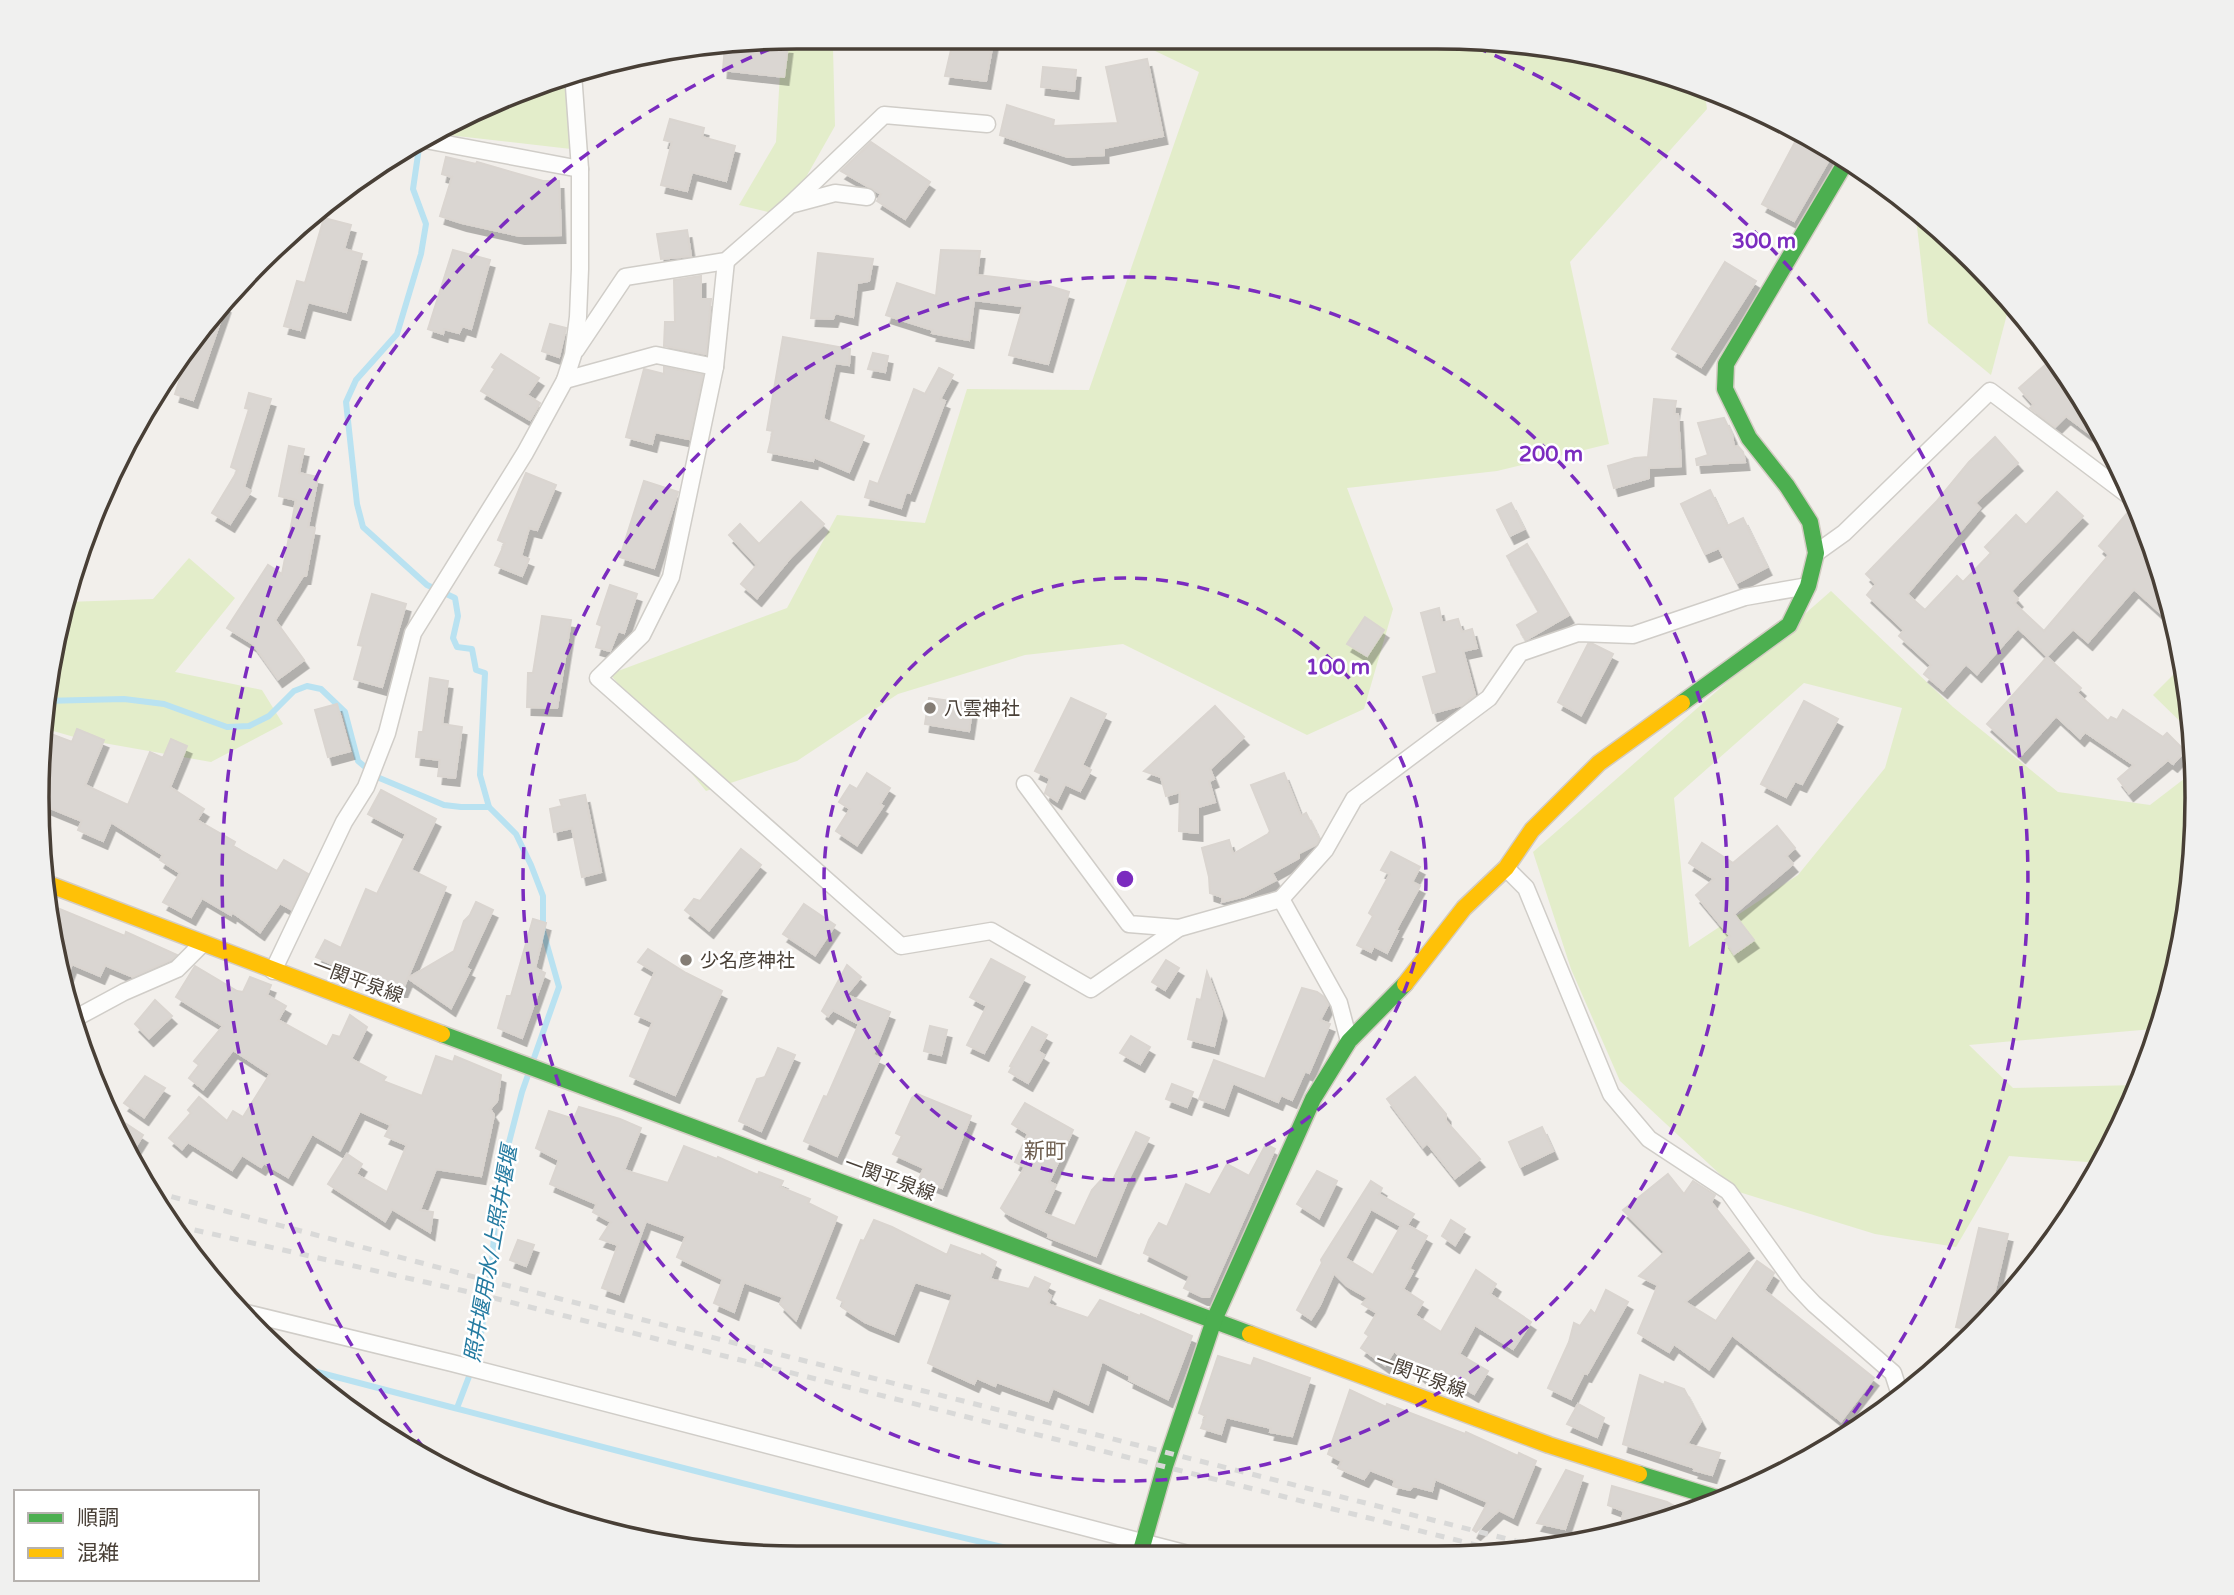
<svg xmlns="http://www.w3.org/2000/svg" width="2234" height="1595" viewBox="0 0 2234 1595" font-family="'Varela Round','Noto Sans JP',sans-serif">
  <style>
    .green { fill: #e3edca; fill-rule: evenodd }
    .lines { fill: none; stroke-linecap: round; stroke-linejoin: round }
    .stream { stroke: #b9e2f1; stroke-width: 6 }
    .building { fill: #dad6d2; stroke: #dad5d0; stroke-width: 2; fill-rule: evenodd; filter: url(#shadow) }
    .street-casing { stroke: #d0cdc8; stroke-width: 19 }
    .fast-casing { stroke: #d3ccc3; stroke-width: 19 }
    .slow-casing { stroke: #d3ccc3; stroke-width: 19 }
    .street { stroke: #fdfdfc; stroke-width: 16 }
    .fast { stroke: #4caf50; stroke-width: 16 }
    .slow { stroke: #ffc107; stroke-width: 16 }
    .rail { stroke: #d9d9d8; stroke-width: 5; stroke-dasharray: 9 9; stroke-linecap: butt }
    .ring { fill: none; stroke: #7b2cbf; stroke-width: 3.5; stroke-dasharray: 12 9 }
    .poi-dot { fill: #847d75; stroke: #fff; stroke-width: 2.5 }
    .labels { text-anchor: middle; stroke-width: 5; stroke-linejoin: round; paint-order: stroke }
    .poi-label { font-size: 19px; fill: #483f36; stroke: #fff; text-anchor: start }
    .street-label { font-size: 19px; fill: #483f36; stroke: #fff }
    .neighbourhood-label { font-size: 21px; fill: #6c5c4d; stroke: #fff }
    .water-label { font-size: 21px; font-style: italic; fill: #257ba1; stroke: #fff }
    .rim { fill: none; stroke: #483f36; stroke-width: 3.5 }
    .centre { fill: #7b2cbf; stroke: #fff; stroke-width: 3.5 }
    .ring-label { font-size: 21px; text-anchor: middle; font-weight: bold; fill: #7b2cbf; stroke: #fff; stroke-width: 5; stroke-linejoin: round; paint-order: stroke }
  </style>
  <defs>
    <filter id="shadow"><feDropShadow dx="4.5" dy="8" stdDeviation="0" flood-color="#0004"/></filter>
  </defs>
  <rect width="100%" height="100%" fill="#f2efeb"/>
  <g class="green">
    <polygon points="798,37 841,37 833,48 835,126 784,216 739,205 776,142 782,39"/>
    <polygon points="1126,37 1437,37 1585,51 1704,87 1707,109 1570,262 1609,444 1497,471 1347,488 1393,609 1364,709 1307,735 1123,644 1025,655 898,694 797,761 706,791 610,674 787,608 837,515 925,523 967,389 1089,390 1199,72"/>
    <polygon points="565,76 571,149 439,134 440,127 461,115"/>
    <polygon points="1915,209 1938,225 2011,299 1991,375 1928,323"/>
    <polygon points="189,558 235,598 175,672 262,690 283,724 211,762 81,739 43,728 43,698 66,602 153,599"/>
    <path d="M1831,591L1953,707L2058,792L2150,805L2193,772L2196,848L2171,995L2159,1027L2153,1029L1969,1045L2013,1088L2137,1085L2119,1134L2100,1163L2009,1156L1956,1247L1875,1234L1739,1192L1620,1081L1571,969L1533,852ZM1804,683L1902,708L1885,768L1798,875L1689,947L1674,798Z"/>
    <polygon points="2183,665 2191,699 2192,733 2153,695"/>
  </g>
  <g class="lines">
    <g class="stream">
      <polyline points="420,141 413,189 426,224 421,254 397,334 356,380 346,402 357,504 363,527 427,585 455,598 458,616 453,638 457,647 472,649 476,670 485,673 480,775 489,807"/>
      <polyline points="43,701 124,699 164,704 227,727 249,726 269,716 294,691 307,686 321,689 345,712 358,761 377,777 444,805 461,807 489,807 516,834 531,865 543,896 543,931 559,987 522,1092 498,1185 492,1262 478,1353 457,1408"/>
      <path d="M298,1367C544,1431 789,1498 1037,1555"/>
    </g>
  </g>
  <g class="building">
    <polygon points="954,37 994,37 986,81 945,76"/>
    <polygon points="774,40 774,45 788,46 784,77 723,70 725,46"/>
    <polygon points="1147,59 1163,136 1104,148 1104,155 1068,157 1000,135 1007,105 1054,120 1053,126 1118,123 1106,67"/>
    <polygon points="1043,67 1076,70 1074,91 1041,87"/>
    <polygon points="670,119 704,128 702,137 735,146 726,181 692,172 687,191 661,185 672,142 664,140"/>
    <polygon points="1801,131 1834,151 1794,221 1762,204"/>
    <polygon points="871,142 930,182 905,219 877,201 881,194 841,171"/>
    <polygon points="446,157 476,164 477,162 543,181 559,181 561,235 520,236 462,223 440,216 452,177 442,174"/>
    <polygon points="324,218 351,225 344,249 362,254 346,312 308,302 300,330 284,326 297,281 305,283"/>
    <polygon points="687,230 691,256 661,259 657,234"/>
    <polygon points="453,250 490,260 471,329 462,326 459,333 444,329 443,334 428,329"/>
    <polygon points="941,250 980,251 977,275 1036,282 1069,292 1048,364 1009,355 1023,306 974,300 969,340 932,333 933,330 886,315 897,283 936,296"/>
    <polygon points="818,253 873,259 869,281 857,283 853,317 835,313 833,319 811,318"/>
    <polygon points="1725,262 1756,281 1701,367 1672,349"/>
    <polygon points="701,276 701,299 711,299 706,354 664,346 665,322 675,322 674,280"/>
    <polygon points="221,302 226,305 193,400 175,394 190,348"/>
    <polygon points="550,324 566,328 559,357 542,351"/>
    <polygon points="783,337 850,349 849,365 835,363 823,419 864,436 849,472 814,457 813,461 768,452 773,431 767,430"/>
    <polygon points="873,353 888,356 885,372 868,369"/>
    <polygon points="501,354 539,378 527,395 540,403 530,420 481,391 495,369 492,367"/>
    <polygon points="2053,358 2096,417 2110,449 2066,416 2055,427 2030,408 2034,405 2019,388"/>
    <polygon points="664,367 703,375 689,439 655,432 652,444 626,437 644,369 664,374"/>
    <polygon points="939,368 953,375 940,399 945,401 910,493 906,492 901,508 865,497 870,481 878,484 914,389 925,394"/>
    <polygon points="249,393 271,399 244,487 251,491 230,524 212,513 238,470 231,467 249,409 245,408"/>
    <polygon points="1654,399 1676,401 1674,414 1678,414 1681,466 1649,468 1649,478 1614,488 1608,466 1635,458 1648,457"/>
    <polygon points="1724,418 1732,435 1734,447 1738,446 1743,452 1745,462 1697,465 1696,459 1708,455 1698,423"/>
    <polygon points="1995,437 2018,463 1975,503 1980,508 1907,594 1925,610 1957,576 1963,582 1991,553 1985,547 2016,515 2026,525 2057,492 2083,516 2011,591 2018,599 2014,603 2044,631 2109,555 2099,546 2130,510 2141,519 2157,553 2174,625 2134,589 2088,642 2073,629 2047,656 2018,628 1977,674 1966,664 1943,690 1924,674 1931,665 1899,636 1904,630 1867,595 1876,584 1866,574 1937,501 1969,462"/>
    <polygon points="289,446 304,449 299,473 318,477 308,527 315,528 306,576 303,576 275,620 304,660 278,679 253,644 227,628 268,565 282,574 296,500 279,496"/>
    <polygon points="526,473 556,485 537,530 529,528 521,556 529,559 522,576 495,565 505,543 498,540"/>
    <polygon points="644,481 678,492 654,568 620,557"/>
    <polygon points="1710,490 1727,526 1743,518 1767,567 1737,583 1719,548 1705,554 1681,504"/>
    <polygon points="801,502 824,524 791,557 757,598 741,584 757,565 729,535 740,524 759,544"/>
    <polygon points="1511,503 1524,529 1510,536 1497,510"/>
    <polygon points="1527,544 1569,615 1526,640 1517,625 1539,612 1507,556"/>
    <polygon points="610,585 637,594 624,633 618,631 610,651 596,647 602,626 597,624"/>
    <polygon points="372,594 406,604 382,687 354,679 363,646 358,645"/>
    <polygon points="1439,608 1442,623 1458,619 1462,632 1472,629 1477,648 1463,651 1475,695 1462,705 1433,713 1423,677 1437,673 1421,613"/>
    <polygon points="542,616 571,620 557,708 527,707 528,673 533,673"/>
    <polygon points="1365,617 1384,630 1367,656 1347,644"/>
    <polygon points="1588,644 1593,644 1613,654 1581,715 1558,702"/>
    <polygon points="2047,657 2081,688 2077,693 2108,721 2111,717 2117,720 2123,710 2163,737 2167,733 2185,751 2173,764 2168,760 2129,793 2118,779 2134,765 2085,732 2080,738 2056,716 2021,755 1987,724"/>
    <polygon points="430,678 448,681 442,724 462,727 455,778 438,776 440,760 416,757 419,732 423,732"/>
    <polygon points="929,698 973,704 969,731 925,724"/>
    <polygon points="1071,698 1106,714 1082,765 1091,770 1080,791 1065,784 1057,801 1045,793 1050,778 1035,771"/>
    <polygon points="1804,701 1838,719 1802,784 1795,781 1786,797 1761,784"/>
    <polygon points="337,704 350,751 328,757 315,710"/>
    <polygon points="1215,706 1244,737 1210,769 1214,779 1209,781 1215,802 1198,807 1198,833 1179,831 1180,792 1166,796 1161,777 1144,771"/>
    <polygon points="77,729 104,740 85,785 128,805 150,752 163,758 171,739 187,746 170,787 204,809 197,820 235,842 233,846 277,871 284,860 308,874 291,909 280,903 260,932 232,912 231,915 202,898 191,917 163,902 180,873 160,860 163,855 111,822 103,841 78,830 82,821 43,805 43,731 72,742"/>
    <polygon points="867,773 890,788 880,804 883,806 857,845 836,831 850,809 839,802 850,785 857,789"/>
    <polygon points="1284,773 1301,816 1306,813 1319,839 1317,844 1299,853 1299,858 1272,873 1276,880 1245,896 1222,902 1223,895 1222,897 1210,893 1209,877 1202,848 1229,840 1233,854 1268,834 1270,831 1251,785"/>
    <polygon points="381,790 436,819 411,870 446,887 403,989 396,989 364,976 363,978 316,957 325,940 341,948 366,889 377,894 406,834 368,814"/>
    <polygon points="585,795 601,872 582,877 572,828 554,832 550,809 562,806 560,800"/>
    <polygon points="1777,826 1795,848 1786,856 1793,864 1734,914 1754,940 1734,954 1725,940 1730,936 1696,895 1714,879 1689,863 1702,843 1733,863"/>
    <polygon points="741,849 761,865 709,930 685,910 694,899 700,901"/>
    <polygon points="1391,852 1420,867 1412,882 1420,886 1396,930 1398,931 1387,953 1374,946 1371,952 1357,945 1373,916 1369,913 1390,874 1381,870"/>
    <polygon points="476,902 493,910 466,968 470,970 451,1008 408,978 454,951 464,921 470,915"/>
    <polygon points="45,903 125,936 126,932 177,955 171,960 133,977 105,965 100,976 72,964 64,985"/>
    <polygon points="804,904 835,925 815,955 783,934"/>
    <polygon points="533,919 546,923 535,968 545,973 522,1038 498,1028 507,996 511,996"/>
    <polygon points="648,949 686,973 722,991 675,1095 630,1076 653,1022 635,1014 655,972 638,962"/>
    <polygon points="991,959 1025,977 984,1053 967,1045 987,1006 970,997"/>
    <polygon points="1166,960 1179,968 1165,990 1152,982"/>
    <polygon points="847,965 861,977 846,995 890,1012 873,1055 880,1058 837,1156 804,1141 824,1096 827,1097 859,1024 833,1010 828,1016 822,1011"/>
    <polygon points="195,966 237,991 243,992 250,977 271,985 267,995 286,1006 278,1020 327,1047 333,1035 340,1037 350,1015 367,1027 351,1059 386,1077 383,1081 422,1096 436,1056 453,1062 455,1056 501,1075 497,1101 490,1109 494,1115 481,1176 436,1169 420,1210 433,1212 430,1232 392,1209 385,1221 328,1184 347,1154 362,1164 356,1174 387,1192 407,1145 385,1136 391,1125 360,1111 340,1150 312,1134 288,1177 264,1163 261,1167 242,1155 232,1170 188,1142 182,1149 169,1138 191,1113 188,1110 199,1097 227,1121 233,1111 243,1117 270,1074 233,1050 203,1089 189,1078 199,1065 194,1061 223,1026 176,997"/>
    <polygon points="1207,972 1222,1013 1214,1046 1188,1039 1197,999 1201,1000"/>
    <polygon points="1302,988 1317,992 1324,997 1328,1005 1320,1020 1330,1024 1309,1073 1305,1071 1292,1100 1281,1095 1278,1102 1233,1083 1224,1108 1199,1099 1214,1060 1265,1079"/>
    <polygon points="155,1000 172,1016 149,1038 135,1024"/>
    <polygon points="930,1026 947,1030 941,1055 924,1051"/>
    <polygon points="1032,1027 1047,1035 1038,1051 1044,1055 1028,1083 1009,1072 1012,1067 1010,1066"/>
    <polygon points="1131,1036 1150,1047 1140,1064 1120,1053"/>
    <polygon points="778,1048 795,1055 761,1131 739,1121 757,1079 765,1077"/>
    <polygon points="145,1076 165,1088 144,1117 124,1103"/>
    <polygon points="1415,1077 1446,1114 1446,1121 1480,1159 1455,1178 1427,1143 1423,1147 1387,1099"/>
    <polygon points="1172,1084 1193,1092 1187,1107 1166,1099"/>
    <polygon points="917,1094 971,1116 942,1188 919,1179 924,1168 893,1154 902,1136 896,1133 912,1098"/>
    <polygon points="1025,1103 1073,1130 1049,1182 1056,1185 1043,1213 1075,1226 1092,1190 1101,1180 1112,1182 1136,1132 1149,1138 1126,1184 1096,1256 1048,1237 1049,1233 1006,1213 1001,1208 1025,1167 1015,1162 1028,1134 1012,1124"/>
    <polygon points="579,1107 620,1119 641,1128 624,1170 668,1183 684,1146 717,1159 718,1157 758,1175 759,1172 783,1181 780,1187 810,1199 808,1203 837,1217 796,1320 780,1304 783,1297 744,1282 734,1312 714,1303 723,1279 677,1257 686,1236 646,1221 619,1294 602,1288 618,1245 600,1239 611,1222 593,1212 597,1204 550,1184 559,1160 536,1148 549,1111 574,1119"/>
    <polygon points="125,1123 143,1135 130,1156 117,1136"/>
    <polygon points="1542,1127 1553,1151 1520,1167 1509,1142"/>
    <polygon points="1266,1144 1275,1149 1209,1297 1203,1297 1184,1288 1190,1276 1144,1253 1149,1240 1159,1223 1167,1227 1186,1184 1210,1195 1227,1164 1249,1176"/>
    <polygon points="1317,1171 1337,1181 1319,1218 1297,1204"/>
    <polygon points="1668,1174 1684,1194 1693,1181 1715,1195 1711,1202 1749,1250 1685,1302 1716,1321 1757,1261 1774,1273 1764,1290 1874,1378 1841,1421 1732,1335 1709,1369 1674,1344 1669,1352 1638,1333 1658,1285 1639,1276 1665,1252 1623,1210"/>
    <path d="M1371,1181L1382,1188L1379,1194L1414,1214L1407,1225L1427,1236L1409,1269L1413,1271L1403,1289L1423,1302L1415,1315L1441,1332L1476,1270L1496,1284L1490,1294L1531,1322L1513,1349L1475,1325L1459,1354L1488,1371L1474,1394L1445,1377L1441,1384L1429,1378L1428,1381L1394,1351L1385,1365L1361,1348L1369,1336L1365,1333L1377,1313L1362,1304L1368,1298L1347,1286L1334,1273L1320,1305L1311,1319L1297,1310L1322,1263L1321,1260ZM1371,1209L1401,1226L1373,1275L1345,1258Z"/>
    <polygon points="874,1220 892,1227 947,1255 951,1245 981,1256 982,1254 996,1262 990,1279 1029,1289 1035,1277 1050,1284 1046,1292 1051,1296 1048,1304 1088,1318 1100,1300 1140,1316 1141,1314 1192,1336 1168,1399 1129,1380 1130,1376 1102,1361 1088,1404 1053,1388 1048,1401 997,1382 995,1386 977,1378 974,1384 928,1363 953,1294 915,1282 894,1334 865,1322 842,1307 844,1302 837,1298 861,1240 864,1241"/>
    <polygon points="1451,1220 1465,1229 1455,1245 1442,1236"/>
    <polygon points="1979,1228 2008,1234 1989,1316 1974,1331 1956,1327"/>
    <polygon points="518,1240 534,1245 526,1266 510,1260"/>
    <polygon points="1606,1290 1628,1302 1587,1374 1584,1373 1571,1399 1548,1388 1569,1342 1574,1323 1580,1326 1591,1310 1595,1314"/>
    <polygon points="1218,1356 1251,1366 1254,1358 1310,1378 1292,1436 1270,1432 1271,1428 1226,1417 1221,1434 1201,1428 1206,1416 1199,1413"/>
    <polygon points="1640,1375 1664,1385 1665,1382 1684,1389 1701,1421 1687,1444 1720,1453 1712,1475 1694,1470 1695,1468 1623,1444"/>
    <polygon points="1350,1390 1386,1407 1387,1404 1465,1434 1466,1432 1518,1456 1519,1453 1536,1461 1513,1517 1499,1510 1476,1532 1473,1530 1488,1502 1435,1479 1432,1491 1413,1486 1410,1490 1393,1486 1395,1480 1370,1470 1364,1479 1338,1468 1342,1461 1328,1454"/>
    <polygon points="1578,1404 1604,1418 1597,1437 1567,1424"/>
    <polygon points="1566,1470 1583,1476 1565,1529 1537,1523"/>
    <polygon points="1612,1486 1667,1502 1674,1506 1669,1516 1660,1518 1647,1511 1643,1523 1619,1530 1624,1511 1608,1505"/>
  </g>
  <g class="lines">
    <defs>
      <g id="street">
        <polyline points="420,139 580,169"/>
        <polyline points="791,204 884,115 987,124"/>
        <polyline points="576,350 625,277 726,261 790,205 835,193 867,197"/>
        <polyline points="715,367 671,577 642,635 598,678 901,946 991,931 1091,989 1179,928 1281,899"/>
        <polyline points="565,380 656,355 715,367 726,261"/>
        <polyline points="1816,553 1844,533 1990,391 2132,498"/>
        <polyline points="1025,784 1129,924 1179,928"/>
        <polyline points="1506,868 1526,888 1611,1094 1649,1139 1728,1191 1795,1284 1814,1304 1893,1373 1901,1398"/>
        <polyline points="273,971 344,822 366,787 387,733 413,633 525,453 565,380 573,355 578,317 580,269 580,169 573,73"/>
        <polyline points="72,1020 124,992 177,969 202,944"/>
        <polyline points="1349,1041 1339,1003 1281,899 1325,850 1354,799 1489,698 1520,653 1578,633 1633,635 1745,597 1808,586"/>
        <polyline points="238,1311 452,1363 1188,1554"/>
      </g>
      <g id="fast">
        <polyline points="1682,703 1789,625 1808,586 1816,553 1810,522 1787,486 1749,438 1725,389 1726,364 1847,160"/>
        <polyline points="442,1034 1250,1334"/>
        <polyline points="1639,1474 1726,1501"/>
        <polyline points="1140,1554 1165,1466 1214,1320 1313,1099 1349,1041 1405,984"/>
      </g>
      <g id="slow">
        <polyline points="43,882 442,1034"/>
        <polyline points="1405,984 1464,908 1506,868 1532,830 1599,763 1682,703"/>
        <polyline points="1250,1334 1549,1445 1639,1474"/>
      </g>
    </defs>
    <use href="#street" class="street-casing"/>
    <use href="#fast" class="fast-casing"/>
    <use href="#slow" class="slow-casing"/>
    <use href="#street" class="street"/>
    <use href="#fast" class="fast"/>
    <use href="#slow" class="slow"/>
    <g class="rail">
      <polyline points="154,1192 482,1279 1547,1549"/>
      <polyline points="177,1226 478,1294 1504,1552"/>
    </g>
  </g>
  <g class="ring">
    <circle cx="1125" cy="879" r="301"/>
    <circle cx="1125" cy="879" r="602"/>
    <path d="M438 1465A903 903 0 0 1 794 39M1456 39A903 903 0 0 1 1827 1447"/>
  </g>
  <g class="poi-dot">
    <circle cx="930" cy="708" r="7"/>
    <circle cx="686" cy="960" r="7"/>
  </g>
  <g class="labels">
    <g class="poi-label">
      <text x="944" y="715">八雲神社</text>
      <text x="700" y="967">少名彦神社</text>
    </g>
    <g class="street-label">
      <text transform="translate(358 980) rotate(20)" y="7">一関平泉線</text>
      <text transform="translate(890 1178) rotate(20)" y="7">一関平泉線</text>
      <text transform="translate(1421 1375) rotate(20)" y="7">一関平泉線</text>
    </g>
    <g class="neighbourhood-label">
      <text x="1045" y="1158">新町</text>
    </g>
    <g class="water-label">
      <text transform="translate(491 1254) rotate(-80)" y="7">照井堰用水/上照井堰堰</text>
    </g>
  </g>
  <path d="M0 0H2234V1595H0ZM797 49H1437A748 748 0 0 1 2185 797V798A748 748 0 0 1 1437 1546H797A748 748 0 0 1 49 798V797A748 748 0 0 1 797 49Z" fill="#f0f0ef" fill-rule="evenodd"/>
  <path class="rim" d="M797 49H1437A748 748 0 0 1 2185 797V798A748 748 0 0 1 1437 1546H797A748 748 0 0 1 49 798V797A748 748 0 0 1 797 49Z"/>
  <circle cx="1125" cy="879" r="10" class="centre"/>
  <g class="ring-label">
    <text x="1764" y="248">300 m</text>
    <text x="1551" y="461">200 m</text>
    <text x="1338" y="674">100 m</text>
  </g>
  <rect x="14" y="1490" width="245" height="91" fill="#ffffff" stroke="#b6b2af" stroke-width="2"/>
  <rect x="28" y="1513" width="35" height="10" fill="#4caf50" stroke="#b6b2af" stroke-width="2"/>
  <text x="77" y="1525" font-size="21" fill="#483f36">順調</text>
  <rect x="28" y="1548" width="35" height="10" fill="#ffc107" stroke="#b6b2af" stroke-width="2"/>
  <text x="77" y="1560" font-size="21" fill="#483f36">混雑</text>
</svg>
